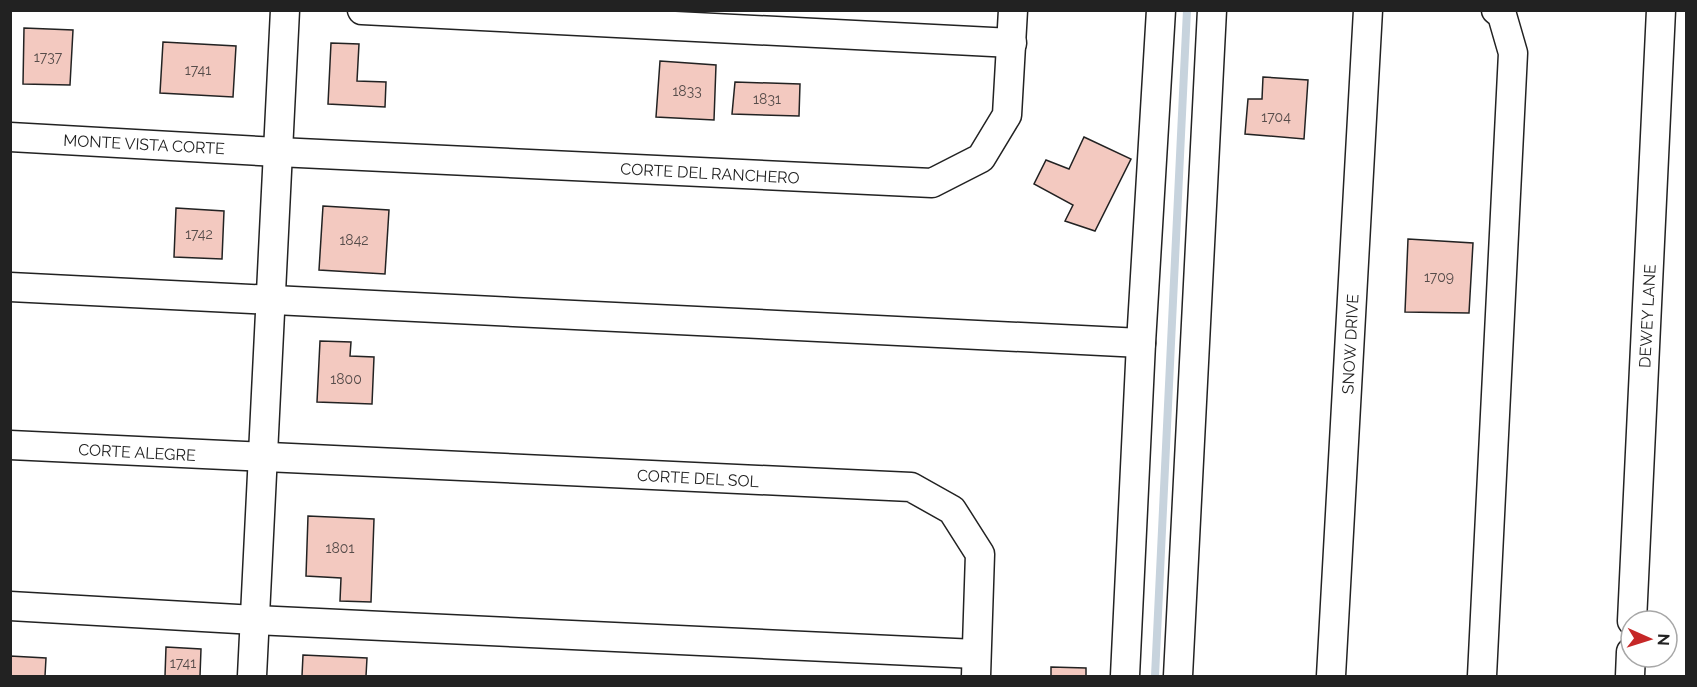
<svg xmlns="http://www.w3.org/2000/svg" width="1697" height="687" viewBox="0 0 1697 687" font-family="Raleway,sans-serif">
  <style>
    .lines { fill: none; stroke-linecap: round; stroke-linejoin: round }
    .stream { stroke: #c7d3dd; stroke-width: 8 }
    .building { fill: #f3c9c0; stroke: #222; stroke-width: 1.5 }
    .minor-casing { stroke: #222; stroke-width: 31 }
    .minor { stroke: #fff; stroke-width: 28 }
    .labels { text-anchor: middle; stroke-width: 4.5; stroke-linejoin: round; paint-order: stroke }
    .number-label { font-size: 14px; fill: #564c4a }
    .street-label { font-size: 16px; fill: #222; stroke: #fff }
  </style>
  <rect width="100%" height="100%" fill="#fff"/>
  <g class="lines">
    <polyline class="stream" points="1155,676 1187,10"/>
  </g>
  <g class="building">
    <polygon points="24,28 73,30 70,85 23,84"/>
    <polygon points="163,42 236,46 233,97 160,93"/>
    <polygon points="331,43 359,44 357,81 386,82 385,107 328,104"/>
    <polygon points="660,61 716,65 714,120 656,117"/>
    <polygon points="1263,77 1308,80 1304,139 1245,134 1248,99 1262,99"/>
    <polygon points="735,82 800,84 799,116 732,114"/>
    <polygon points="1084,137 1131,159 1095,231 1065,221 1073,205 1034,184 1046,160 1069,169"/>
    <polygon points="323,206 389,210 385,274 319,270"/>
    <polygon points="176,208 224,211 222,259 174,257"/>
    <polygon points="1408,239 1473,243 1469,313 1405,312"/>
    <polygon points="320,341 351,342 350,356 374,357 372,404 317,402"/>
    <polygon points="308,516 374,519 371,602 340,601 341,578 306,576"/>
    <polygon points="166,647 201,649 200,676 165,676"/>
    <polygon points="303,655 367,658 366,676 302,676"/>
    <polygon points="10,656 46,658 45,676 10,676"/>
    <polygon points="1051,667 1086,668 1086,676 1051,676"/>
  </g>
  <g class="lines">
    <defs>
      <g id="minor">
        <polyline points="362,10 1012,43"/>
        <polyline points="10,137 278,152 932,183 981,158 1007,115 1013,10"/>
        <polyline points="10,287 1141,343"/>
        <polyline points="10,445 911,487 952,510 980,554 976,676"/>
        <polyline points="10,606 255,620 976,654"/>
        <polyline points="1632,621 1661,10"/>
        <polyline points="252,676 285,10"/>
        <polyline points="1125,676 1141,343 1161,10"/>
        <polyline points="1178,676 1212,10"/>
        <polyline points="1331,676 1368,10"/>
        <polyline points="1482,676 1513,53 1502,15 1496,10"/>
        <polyline points="1630,676 1631,652"/>
      </g>
    </defs>
    <use href="#minor" class="minor-casing"/>
    <use href="#minor" class="minor"/>
  </g>
  <g class="labels">
    <g class="number-label">
      <text x="48" y="62">1737</text>
      <text x="198" y="75">1741</text>
      <text x="687" y="96">1833</text>
      <text x="767" y="104">1831</text>
      <text x="1276" y="122">1704</text>
      <text x="199" y="239">1742</text>
      <text x="354" y="245">1842</text>
      <text x="1439" y="282">1709</text>
      <text x="346" y="384">1800</text>
      <text x="340" y="553">1801</text>
      <text x="183" y="668">1741</text>
    </g>
    <g class="street-label">
      <text transform="translate(144 144) rotate(3)" y="6">MONTE VISTA CORTE</text>
      <text transform="translate(710 173) rotate(3)" y="6">CORTE DEL RANCHERO</text>
      <text transform="translate(1647 316) rotate(-87)" y="6">DEWEY LANE</text>
      <text transform="translate(1350 344) rotate(-87)" y="6">SNOW DRIVE</text>
      <text transform="translate(137 452) rotate(3)" y="6">CORTE ALEGRE</text>
      <text transform="translate(698 478) rotate(3)" y="6">CORTE DEL SOL</text>
    </g>
  </g>
  <rect width="1697" height="687" fill="none" stroke="#222222" stroke-width="24"/>
  <g transform="translate(1649 639) rotate(93)"><circle r="28" fill="#ffffff" stroke="#a7a7a7" stroke-width="1.5"/>
  <path d="M0-4.5L10 22L0 15L-10 22Z" fill="#c62828"/>
  <text y="-9" font-size="16" font-weight="bold" text-anchor="middle" fill="#222222">N</text>
  </g>
</svg>
